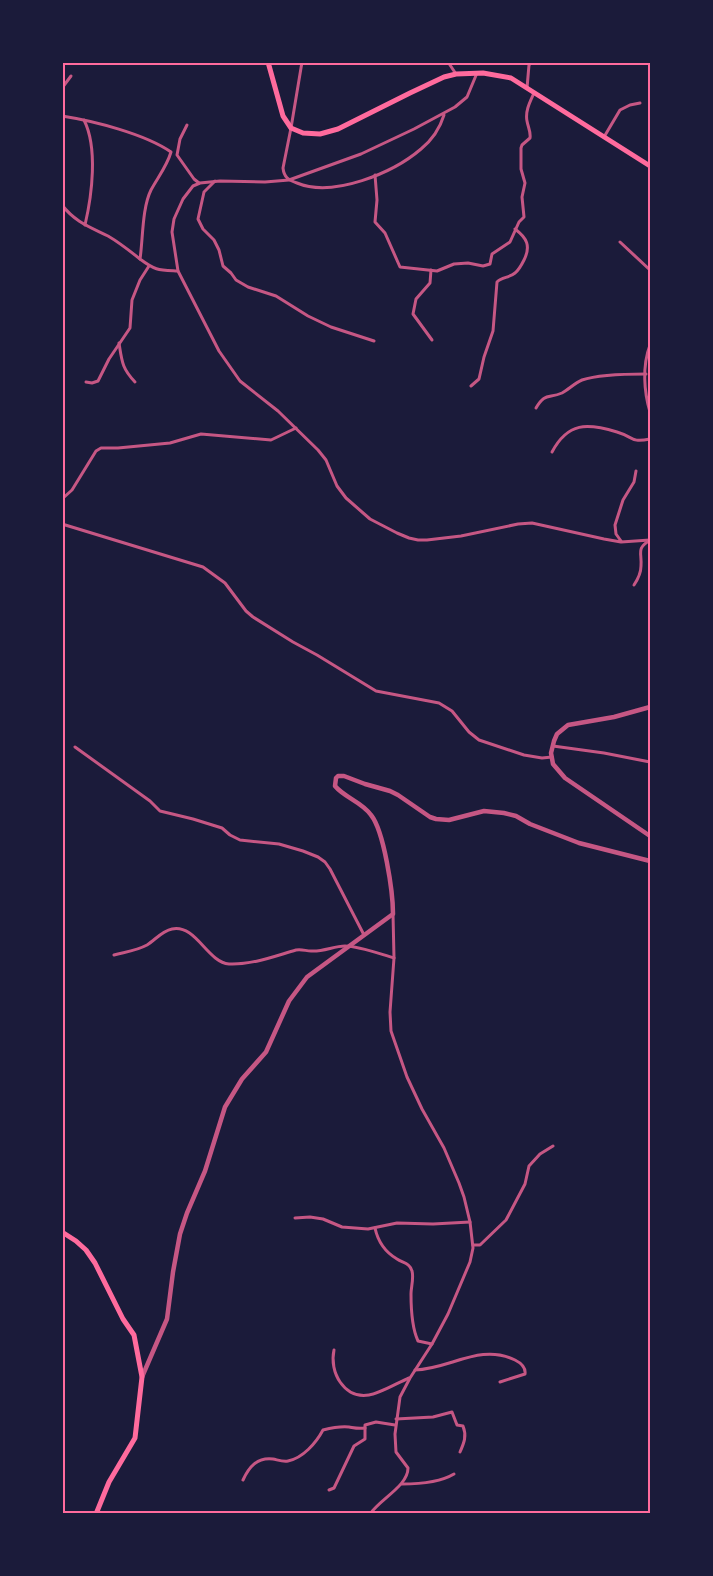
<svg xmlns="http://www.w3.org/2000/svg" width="713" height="1576" viewBox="0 0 713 1576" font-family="'Work Sans',sans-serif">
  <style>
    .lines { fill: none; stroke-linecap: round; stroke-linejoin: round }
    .minor { stroke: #c65784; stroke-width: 3 }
    .tertiary { stroke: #c65784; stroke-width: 4.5 }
    .secondary { stroke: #ff6b9d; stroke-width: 5 }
    .neatline { fill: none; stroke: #ff6b9d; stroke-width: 2 }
  </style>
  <rect width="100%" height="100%" fill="#1b1b3a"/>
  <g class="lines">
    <g class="minor">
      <path d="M302,62L291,128L283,168C284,177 288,180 297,183C333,198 393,173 421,149C432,140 440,128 444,115"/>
      <polyline points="448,62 456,74"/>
      <polyline points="477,73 467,97 455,107 414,129 361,154 289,180 265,182 220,181 200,183 193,186 183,199 174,219 172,232 178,271 219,351 240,381 278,411 318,450 326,460 337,486 346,498 370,519 397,533 409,538 418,540 427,540 461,536 518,524 532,523 604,539 621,542 650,540"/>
      <polyline points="62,88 71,76"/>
      <polyline points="527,88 529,65 532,62"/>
      <path d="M62,116C94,121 145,134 171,152C167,166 158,177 151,190C142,208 143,239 140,259C156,271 159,270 178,271"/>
      <path d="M84,120C98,148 92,195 85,225"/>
      <polyline points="187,125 180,139 177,155 194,179 199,183"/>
      <polyline points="604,137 620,110 630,105 640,103"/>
      <path d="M375,175L377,200L375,222L385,233L400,267L437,271L454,264L468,263L483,266L490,264L492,254L510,242L519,222L524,217L522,197L525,183L521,169V148L522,145L530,138C531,132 528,127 527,121C525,111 530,102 534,93"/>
      <polyline points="215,181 204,192 198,219 203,229 214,240 219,250 223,266 231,273 236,280 248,287 276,296 308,316 331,327 374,341"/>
      <path d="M62,205C75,222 90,227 108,236C120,243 130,251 140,259"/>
      <polyline points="620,242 650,270"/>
      <polyline points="431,270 430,283 416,299 413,314 432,340"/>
      <path d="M119,343C122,362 122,368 135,382"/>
      <path d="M650,345C642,366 644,392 650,412"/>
      <polyline points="86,382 92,383 98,381 109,359 130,328 132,300 140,280 149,266"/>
      <path d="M471,386L479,379L484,357L493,331L497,282C502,277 509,278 515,273C519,270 522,264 524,260C531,246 527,238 515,229"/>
      <path d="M536,408C545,392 549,399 562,393C569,389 575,383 582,380C597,375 629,374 646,374"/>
      <path d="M552,452C568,422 587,423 617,432C634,437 630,443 650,439"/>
      <polyline points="62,499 72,490 96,451 101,448 118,448 170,443 201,434 271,440 296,428"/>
      <polyline points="62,524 203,567 225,583 246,611 253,617 293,642 317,655 376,691 439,703 452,711 469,732 479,740 524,755 542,758 552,757"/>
      <polyline points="621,541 616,534 615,525 623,500 634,482 636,471"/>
      <path d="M634,585C638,579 641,573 641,566C642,552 636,549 650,540"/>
      <polyline points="553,746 604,753 650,762"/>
      <polyline points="75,747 150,801 160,811 193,819 222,828 230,835 240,840 279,844 303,851 318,857 325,862 330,869 364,935"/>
      <path d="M114,955C125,952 136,951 147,945C155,940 162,931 172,929C196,924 207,962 229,964C252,965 275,956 296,950C302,949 306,951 311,951C323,952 334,946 345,946C359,946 380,954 394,958"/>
      <polyline points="295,1218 310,1217 323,1219 342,1227 368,1229 397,1223 433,1224 470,1222"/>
      <path d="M375,1228C378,1242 385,1252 397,1259C403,1263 410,1263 412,1271C414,1278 411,1287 411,1294C411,1309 412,1328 418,1341L432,1344"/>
      <polyline points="473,1245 480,1245 506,1220 525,1184 529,1166 540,1154 553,1146"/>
      <path d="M334,1350C329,1372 344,1399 369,1395C379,1394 399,1382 409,1378"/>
      <path d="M415,1370C450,1369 480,1343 515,1360C521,1363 526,1367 525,1374L500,1382"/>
      <path d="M396,1419L433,1417L452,1412L457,1425L463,1426C467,1436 464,1443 460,1452"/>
      <path d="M243,1480C249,1467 257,1457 273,1459C278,1460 283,1462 288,1461C303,1458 316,1443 323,1430C331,1428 340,1426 349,1427C355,1428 358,1429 365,1428"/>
      <path d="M402,1484C419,1484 439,1483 454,1474"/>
      <polyline points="329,1490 334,1488 354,1446 365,1439 365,1425 376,1422 395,1425"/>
      <path d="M370,1514C380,1499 408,1486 408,1468L396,1452L395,1434L400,1397L410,1378L432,1344L448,1314L470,1262L473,1248L470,1222L464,1197L459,1183L444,1148L422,1109L407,1077L391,1031L390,1012L394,958L393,914"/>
    </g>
    <g class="tertiary">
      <polyline points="650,707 614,717 568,725 557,734 554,741 551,753 553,764 565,778 650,836"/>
      <path d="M142,1377L167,1319L173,1272L180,1234L187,1213L205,1171L225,1107L242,1079L266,1052L289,1001L307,977L393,914C393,892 384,831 371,815C362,802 345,798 335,786L336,778L338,776H344L365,784L390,791L398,795L430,817L436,819L449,820L484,811L504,813L516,816L530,824L579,843L650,861"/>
    </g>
    <g class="secondary">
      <polyline points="268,62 283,116 291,128 303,133 320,134 338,129 410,93 444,77 456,74 483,73 511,78 650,166"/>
      <polyline points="62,1232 76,1241 86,1250 95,1263 123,1319 134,1335 142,1377 135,1438 109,1482 96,1514"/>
    </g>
  </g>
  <rect width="713" height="1576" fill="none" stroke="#1b1b3a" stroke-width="128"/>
  <rect x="64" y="64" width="585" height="1448" class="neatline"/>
</svg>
